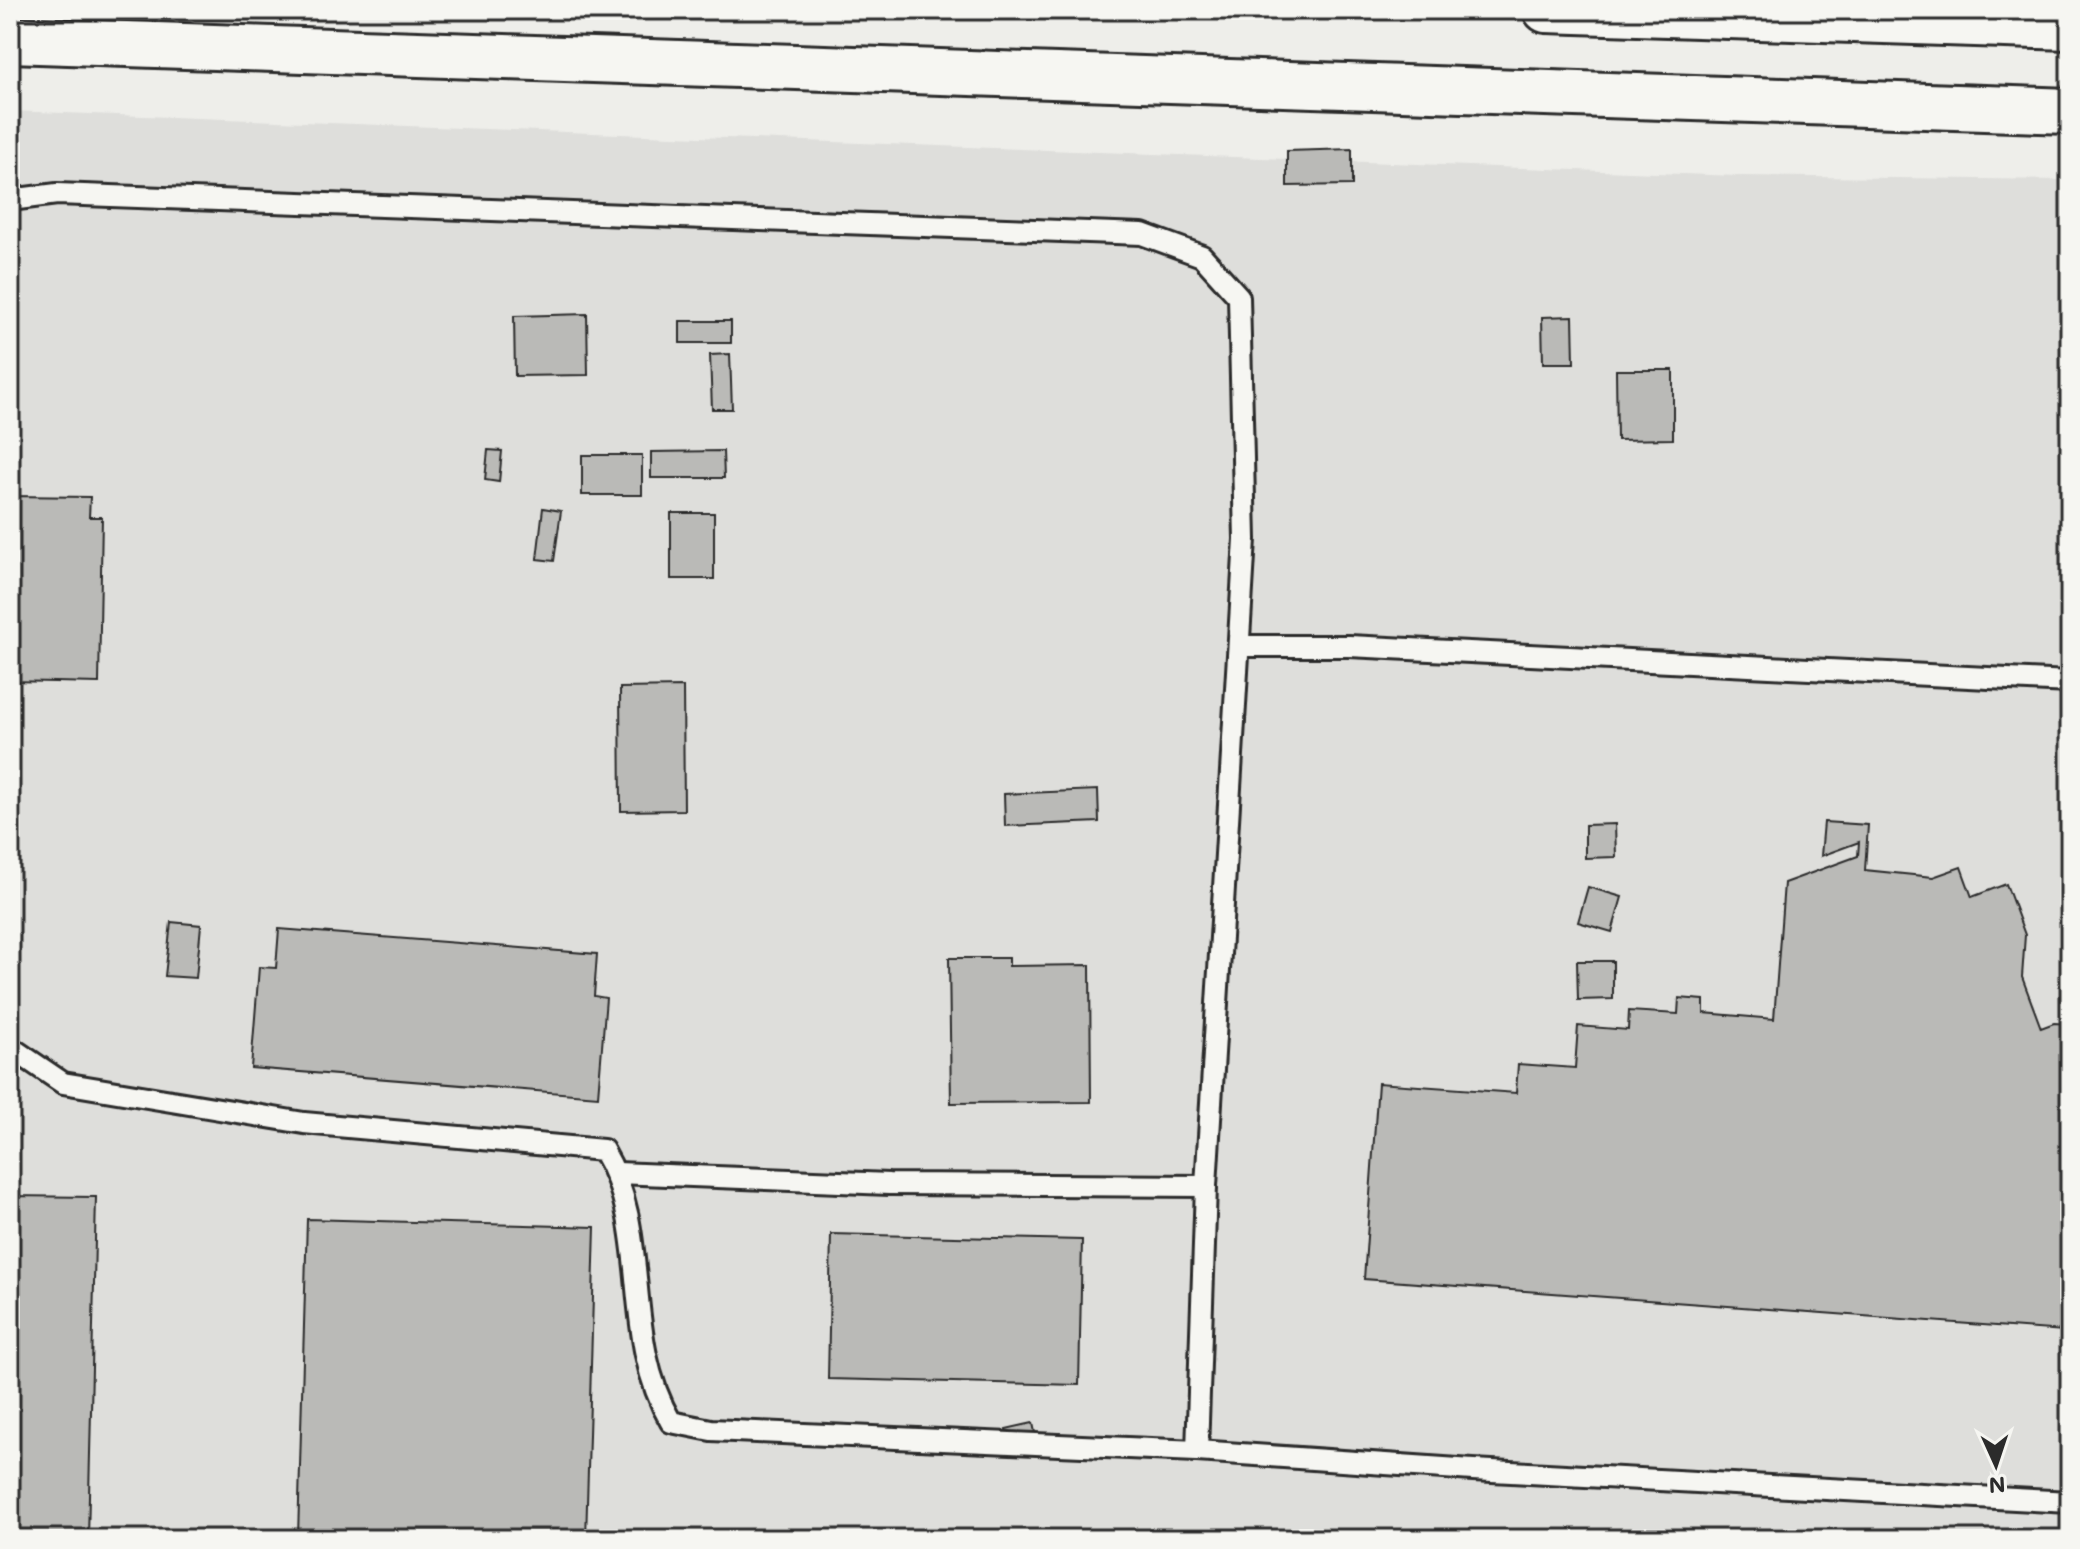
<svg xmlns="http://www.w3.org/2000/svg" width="2080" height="1549" viewBox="0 0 2080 1549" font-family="Mali,sans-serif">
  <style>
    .built { fill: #dededb }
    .building { fill: #babab7; stroke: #2b2b2b; stroke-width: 2 }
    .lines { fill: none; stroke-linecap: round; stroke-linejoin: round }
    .lane-casing { stroke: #2b2b2b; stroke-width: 26 }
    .secondary-casing { stroke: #2b2b2b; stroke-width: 50 }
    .lane { stroke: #f6f6f2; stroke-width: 20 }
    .secondary { stroke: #f6f6f2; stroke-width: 44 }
  </style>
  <rect width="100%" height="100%" fill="#eeeeea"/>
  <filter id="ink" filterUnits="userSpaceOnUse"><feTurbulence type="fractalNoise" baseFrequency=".0125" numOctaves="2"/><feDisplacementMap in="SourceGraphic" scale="16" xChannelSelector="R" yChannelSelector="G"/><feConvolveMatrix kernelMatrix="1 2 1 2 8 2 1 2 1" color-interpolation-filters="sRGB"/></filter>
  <g filter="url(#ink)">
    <polygon class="built" points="10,111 1737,176 2070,180 2070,1539 1383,1539 1317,1533 1299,1539 10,1539"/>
    <g class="building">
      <polygon points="1352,149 1352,185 1287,186 1287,151"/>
      <polygon points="587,314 588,375 515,376 514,316"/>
      <polygon points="1573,316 1574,363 1543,363 1542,317"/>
      <rect x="680" y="321" width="51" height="22"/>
      <polygon points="730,354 732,409 712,409 710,355"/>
      <polygon points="1616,370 1673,370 1673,439 1617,440"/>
      <polygon points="488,450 502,451 499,482 485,480"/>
      <polygon points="723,451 724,478 651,478 651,452"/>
      <rect x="582" y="455" width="60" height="40"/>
      <polygon points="10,496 90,497 89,517 102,517 99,683 10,681"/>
      <polygon points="543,508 561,511 554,561 537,559"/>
      <rect x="671" y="513" width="43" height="66"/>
      <polygon points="683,687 684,810 621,811 620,688"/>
      <polygon points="1098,790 1099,822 1005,826 1004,794"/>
      <polygon points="1824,822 1868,825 1865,870 1933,877 1961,867 1972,897 2006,884 2025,935 2022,977 2041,1028 2054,1023 2070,1024 2070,1246 2064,1331 1364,1279 1378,1083 1516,1093 1518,1064 1575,1068 1578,1026 1628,1030 1629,1011 1678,1014 1679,998 1704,1000 1704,1013 1774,1019 1784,883 1858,856 1859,842 1821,856"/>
      <polygon points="1615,824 1616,857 1585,858 1585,825"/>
      <polygon points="1588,887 1622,897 1612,932 1578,922"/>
      <polygon points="171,922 201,925 196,978 165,976"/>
      <polygon points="279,929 597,954 594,996 606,998 598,1096 251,1068 259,967 276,968"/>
      <polygon points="949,958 1009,958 1009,966 1090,965 1091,1102 951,1103"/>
      <polygon points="1577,961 1613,961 1613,999 1578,1000"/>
      <polygon points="10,1196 96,1197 88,1539 10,1539"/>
      <polygon points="307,1219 595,1227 586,1539 298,1537"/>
      <polygon points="831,1234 1082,1240 1079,1385 828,1379"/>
      <polygon points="1033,1423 1038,1447 1010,1452 1006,1429"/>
    </g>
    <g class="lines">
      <defs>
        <g id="lane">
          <polyline points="10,200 57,194 1142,234 1202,256 1239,297 1245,539 1206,1186 1197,1451"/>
          <polyline points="1241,646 1349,646 2070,682"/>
          <path d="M10,1047L63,1083L304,1123L603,1150C653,1233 620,1335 671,1422L711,1430L1197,1451L1473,1470L2070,1502"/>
          <polyline points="617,1173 889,1184 1206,1186"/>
        </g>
        <g id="secondary">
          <polyline points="1546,10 2070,27"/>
          <polyline points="10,40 2070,111"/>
        </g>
      </defs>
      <use href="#lane" class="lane-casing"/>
      <use href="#secondary" class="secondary-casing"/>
      <use href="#lane" class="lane"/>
      <use href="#secondary" class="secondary"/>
    </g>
  </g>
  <rect width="2080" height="1549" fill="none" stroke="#f6f6f2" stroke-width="40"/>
  <rect x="20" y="20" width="2040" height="1509" fill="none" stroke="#2b2b2b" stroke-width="3" filter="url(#ink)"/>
  <g transform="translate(1996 1465) rotate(177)" stroke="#f6f6f2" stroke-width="6" paint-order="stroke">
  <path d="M0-6L14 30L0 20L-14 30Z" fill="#2b2b2b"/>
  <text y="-12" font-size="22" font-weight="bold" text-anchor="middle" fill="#2b2b2b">N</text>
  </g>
</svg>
